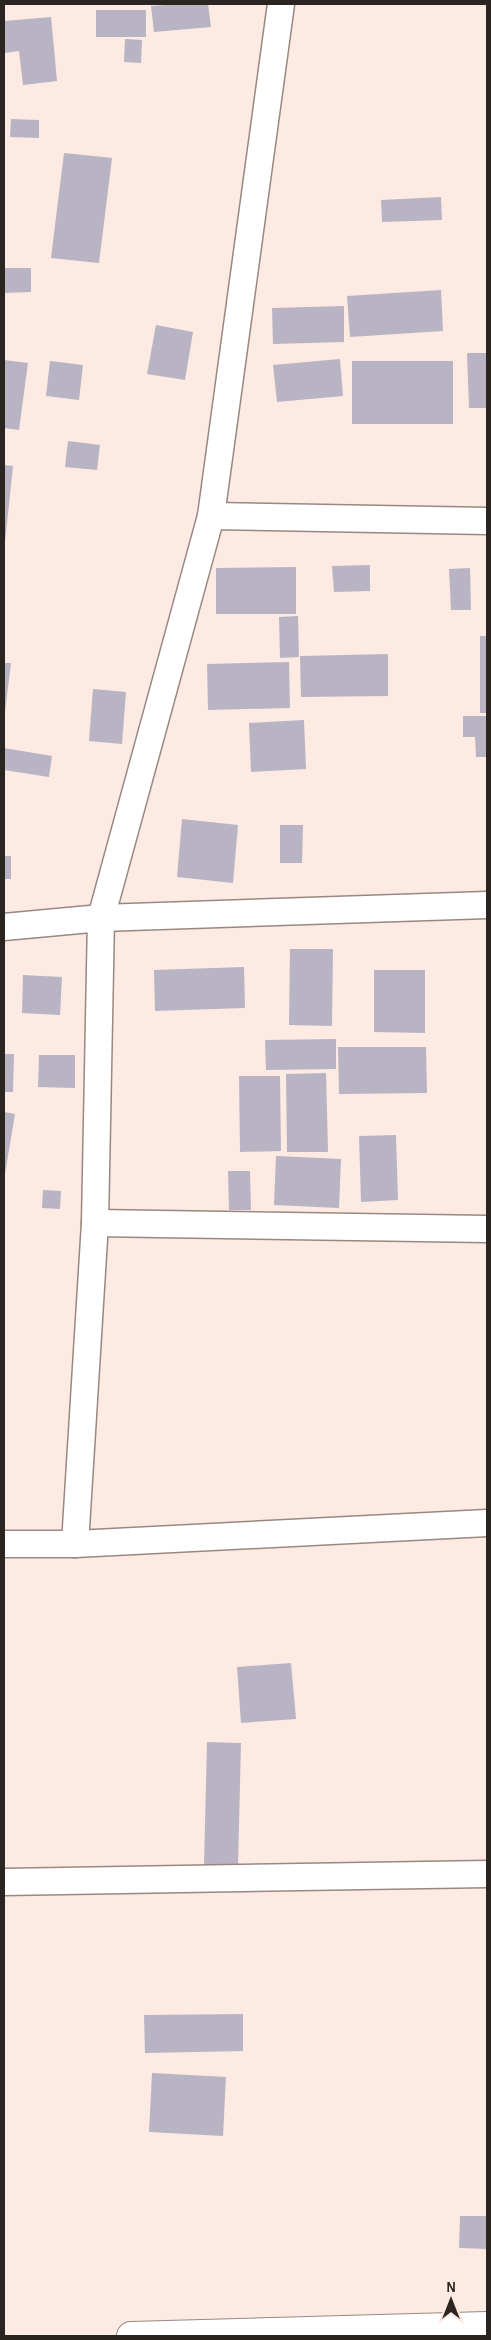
<svg xmlns="http://www.w3.org/2000/svg" width="491" height="2340" viewBox="0 0 491 2340" font-family="'Alegreya Sans',sans-serif">
  <style>
    .building { fill: #b8b4c4 }
    .lines { fill: none; stroke-linecap: round; stroke-linejoin: round }
    .minor-casing { stroke: #998881; stroke-width: 29 }
    .tertiary-casing { stroke: #998881; stroke-width: 30 }
    .minor { stroke: #fff; stroke-width: 26 }
    .tertiary { stroke: #fff; stroke-width: 28 }
  </style>
  <rect width="100%" height="100%" fill="#fdeae3"/>
  <g class="building">
    <polygon points="179,4 208,4 211,27 154,32 151,6"/>
    <rect x="96" y="10" width="50" height="27"/>
    <polygon points="51,17 57,81 23,85 19,51 4,53 4,21"/>
    <polygon points="125,39 142,40 141,63 124,62"/>
    <polygon points="11,119 39,120 39,138 10,137"/>
    <polygon points="64,153 112,158 99,263 51,258"/>
    <polygon points="441,197 442,220 382,222 381,200"/>
    <polygon points="4,268 31,268 31,292 4,293"/>
    <polygon points="441,290 443,331 350,337 347,296"/>
    <polygon points="344,306 344,342 273,344 272,308"/>
    <polygon points="156,325 193,332 185,380 147,374"/>
    <polygon points="467,353 487,353 487,408 469,408"/>
    <polygon points="340,359 343,396 277,402 273,365"/>
    <polygon points="4,360 28,363 19,430 4,428"/>
    <polygon points="50,361 83,365 79,400 46,396"/>
    <rect x="352" y="361" width="101" height="63"/>
    <polygon points="68,441 100,445 97,470 65,467"/>
    <polygon points="4,465 13,466 5,542 4,542"/>
    <polygon points="370,565 370,591 334,592 332,566"/>
    <polygon points="296,567 296,614 216,614 216,568"/>
    <polygon points="470,568 471,610 451,610 449,569"/>
    <polygon points="298,616 299,657 280,658 279,617"/>
    <rect x="480" y="636" width="7" height="77"/>
    <polygon points="388,654 388,696 301,697 300,656"/>
    <polygon points="289,662 290,708 208,710 207,664"/>
    <polygon points="4,663 11,663 5,712 4,712"/>
    <polygon points="93,689 126,692 122,744 89,741"/>
    <polygon points="463,716 487,716 487,757 476,757 475,737 463,737"/>
    <polygon points="304,720 306,769 251,772 249,723"/>
    <polygon points="4,748 52,756 49,777 4,770"/>
    <polygon points="182,819 238,825 233,883 177,877"/>
    <polygon points="280,825 303,825 302,863 280,863"/>
    <rect x="4" y="856" width="7" height="23"/>
    <polygon points="290,949 333,949 332,1026 289,1025"/>
    <polygon points="244,967 245,1008 155,1011 154,970"/>
    <polygon points="374,970 425,970 425,1033 374,1032"/>
    <polygon points="23,975 62,977 60,1015 22,1013"/>
    <polygon points="336,1039 336,1069 266,1070 265,1040"/>
    <polygon points="338,1047 426,1047 427,1093 339,1094"/>
    <polygon points="4,1054 14,1054 13,1092 4,1092"/>
    <polygon points="39,1055 75,1055 75,1088 38,1087"/>
    <polygon points="326,1073 328,1152 287,1152 286,1074"/>
    <polygon points="239,1076 280,1076 281,1151 240,1152"/>
    <polygon points="4,1112 15,1114 5,1174 4,1173"/>
    <polygon points="396,1135 398,1200 361,1202 359,1136"/>
    <polygon points="276,1156 341,1159 339,1208 274,1205"/>
    <polygon points="228,1171 250,1171 251,1210 229,1210"/>
    <polygon points="43,1190 61,1191 60,1209 42,1208"/>
    <polygon points="291,1663 296,1719 241,1723 237,1667"/>
    <polygon points="207,1742 241,1743 238,1866 204,1865"/>
    <polygon points="243,2014 243,2051 145,2053 144,2015"/>
    <polygon points="152,2073 226,2077 223,2136 149,2132"/>
    <polygon points="460,2216 487,2216 487,2249 459,2248"/>
  </g>
  <g class="lines">
    <defs>
      <g id="minor">
        <polyline points="211,516 487,521"/>
        <polyline points="4,927 101,918 487,905"/>
        <polyline points="95,1223 487,1229"/>
        <polyline points="4,1544 75,1544 487,1523"/>
        <polyline points="75,1544 95,1223 101,918 211,516 281,4"/>
        <polyline points="4,1882 487,1874"/>
      </g>
      <polyline id="tertiary" points="131,2336 487,2326"/>
    </defs>
    <use href="#minor" class="minor-casing"/>
    <use href="#tertiary" class="tertiary-casing"/>
    <use href="#minor" class="minor"/>
    <use href="#tertiary" class="tertiary"/>
  </g>
  <rect width="491" height="2340" fill="none" stroke="#2b2522" stroke-width="10"/>
  <g transform="translate(451 2300)" stroke="#fdeae3" stroke-width="4" paint-order="stroke">
  <path d="M0-4L9 19L0 12L-9 19Z" fill="#2b2522"/>
  <text y="-8" font-size="14" font-weight="bold" text-anchor="middle" fill="#2b2522">N</text>
  </g>
</svg>
